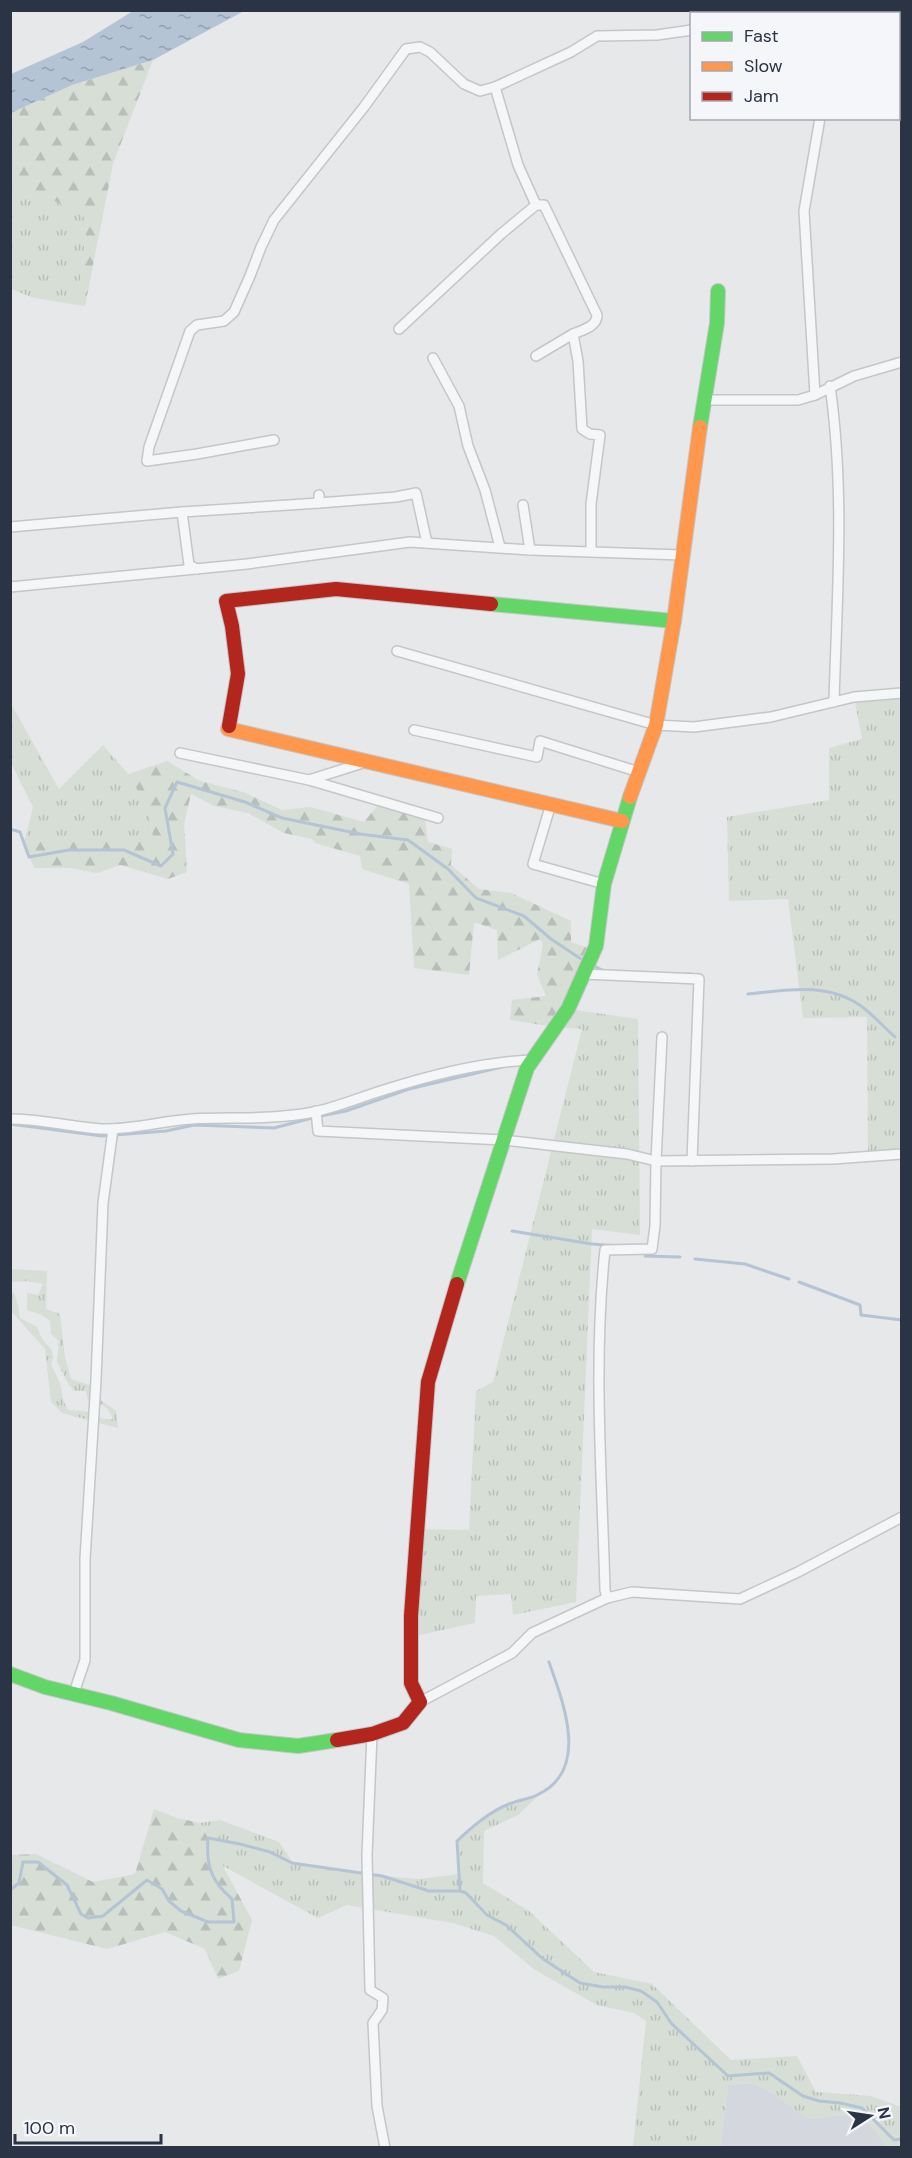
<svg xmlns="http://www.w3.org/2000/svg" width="912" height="2158" viewBox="0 0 912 2158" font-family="'DM Sans',sans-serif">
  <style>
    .built { fill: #d4d7dd }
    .grass { fill: url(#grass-tufts) }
    .forest { fill: url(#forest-firs) }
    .water { fill: url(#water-ripples) }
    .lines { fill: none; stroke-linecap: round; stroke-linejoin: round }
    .stream { stroke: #b4c4d5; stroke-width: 3 }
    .street-casing { stroke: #c4c6c8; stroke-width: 12 }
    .fast-casing { stroke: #c4c6c8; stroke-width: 16 }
    .slow-casing { stroke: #c4c6c8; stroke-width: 16 }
    .jam-casing { stroke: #c4c6c8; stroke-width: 16 }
    .street { stroke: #f5f6f7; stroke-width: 9 }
    .fast { stroke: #63d668; stroke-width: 14 }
    .slow { stroke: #ff974d; stroke-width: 14 }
    .jam { stroke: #b3261e; stroke-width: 14 }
  </style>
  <defs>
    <pattern id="grass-tufts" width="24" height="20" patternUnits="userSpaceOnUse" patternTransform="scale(1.5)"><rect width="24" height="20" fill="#d6ded6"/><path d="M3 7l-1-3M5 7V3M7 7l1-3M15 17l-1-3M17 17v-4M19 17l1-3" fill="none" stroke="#b8bfb9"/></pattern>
    <pattern id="forest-firs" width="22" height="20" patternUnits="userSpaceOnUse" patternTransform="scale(1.5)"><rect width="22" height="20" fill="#d6ded6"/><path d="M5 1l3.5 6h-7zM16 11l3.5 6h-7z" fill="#b8bfb9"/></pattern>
    <pattern id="water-ripples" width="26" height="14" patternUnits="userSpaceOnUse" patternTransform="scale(1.5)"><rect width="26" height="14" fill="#b4c4d5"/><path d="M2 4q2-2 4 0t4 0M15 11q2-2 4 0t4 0" fill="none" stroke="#93a0af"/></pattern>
  </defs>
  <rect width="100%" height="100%" fill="#e6e8ea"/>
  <polygon class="built" points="755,2083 777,2096 808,2119 856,2113 866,2120 888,2147 720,2148 728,2085"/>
  <g class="grass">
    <polygon points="25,185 88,219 77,305 34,298 11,289 10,198"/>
    <polygon points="901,693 901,1154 868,1156 867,1017 803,1018 788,899 729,901 727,817 829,800 829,748 862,739 854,697"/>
    <polygon points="10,702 59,789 103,745 128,774 149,810 153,837 79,837 24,843 33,807 11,763"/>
    <polygon points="568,1009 638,1019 640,1235 592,1229 576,1602 513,1615 511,1594 476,1596 475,1623 411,1637 417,1529 469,1530 476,1391 493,1382 582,1029 555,1027"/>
    <path d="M10,1269L47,1271L46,1309L60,1314L65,1357L71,1379L95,1387L99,1399L116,1411L118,1428L62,1413L51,1402L45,1349L11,1311V1293L14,1292L18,1305L20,1318L37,1327L42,1339L52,1350L53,1359L51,1364L61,1386L63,1400L68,1410L92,1412L103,1419H113C109,1407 101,1402 88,1401L86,1391H74L69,1385L57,1362L59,1341L51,1334L50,1321L42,1315L27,1310V1293L38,1295L43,1284L27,1281L11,1282Z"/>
    <path d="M539,1795L518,1815L484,1831L483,1883L529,1911L594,1972L652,1984L731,2060L797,2056L816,2092L871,2096L901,2107V2147H888L866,2120L856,2114L808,2119L777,2096L755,2083L728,2085L720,2147H633L646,2021L634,2013L597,2005L535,1970L494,1936L453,1923L347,1905L318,1918L223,1866L200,1823L220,1820L279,1842L293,1863L359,1874L419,1879L459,1874L457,1841C485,1815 503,1806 539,1795Z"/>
  </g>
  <g class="forest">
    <polygon points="153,60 113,164 85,306 77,305 88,219 25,185 11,198 10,113 72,85"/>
    <polygon points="167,761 200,781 243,792 282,810 310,807 364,822 378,805 425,820 428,842 452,849 451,865 479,889 511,893 571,921 571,942 594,950 555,1027 510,1020 512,1000 546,996 537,974 543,944 540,939 498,960 497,930 474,922 469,975 414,968 409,884 362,869 360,856 315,843 312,839 284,833 248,813 214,806 191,794 184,824 187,872 168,879 120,865 97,873 70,868 34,868 24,843 79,837 153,837 149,810 128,774"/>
    <polygon points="154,1809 177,1818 200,1823 252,1920 239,1971 218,1979 205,1949 165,1932 107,1949 11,1925 11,1855 36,1854 93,1882 135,1874"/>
  </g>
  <polygon class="water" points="133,11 244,11 153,60 72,85 11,113 11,74 83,42"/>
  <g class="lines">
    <g class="stream">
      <polyline points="10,829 20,832 29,857 69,850 124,850 161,866 173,854 165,808 177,782 245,802 282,818 360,834 408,840 448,869 476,898 524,916 551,939 581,959"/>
      <polyline points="592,965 604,971"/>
      <polyline points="676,974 692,974"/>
      <path d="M748,994C786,990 828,982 861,1006C873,1015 884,1027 895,1037"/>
      <polyline points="320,1116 346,1111 409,1089 502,1067"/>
      <polyline points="10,1124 102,1136 166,1131 194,1125 274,1128 312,1118"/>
      <polyline points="512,1231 592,1244 618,1246"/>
      <polyline points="645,1256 680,1257"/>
      <polyline points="695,1259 745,1264 789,1279"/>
      <polyline points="799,1282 860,1305 861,1315 902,1320"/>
      <path d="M10,1890L19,1883L23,1862H38L67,1885L81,1914L88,1918L103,1916L147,1880L162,1889L169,1901L181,1911L208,1922H234L232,1899C211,1881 206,1866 208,1838L240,1844L270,1852L292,1863L382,1876L429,1891H460L457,1841C472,1827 489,1812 509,1804C519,1800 530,1799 539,1794C590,1769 563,1702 549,1662"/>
      <polyline points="460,1891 466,1893 487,1915 506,1925 543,1959 580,1983 603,1987 625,1987 641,1991 657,2002 671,2023 688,2039 728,2076 769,2073 803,2096 819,2101 840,2103 862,2108 894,2140 902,2139"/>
    </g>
    <defs>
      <g id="street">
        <polyline points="763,14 773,10"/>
        <polyline points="832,14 832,10"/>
        <polyline points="901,40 902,40"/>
        <path d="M536,205H544L597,315C597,327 582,330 573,334L578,361L582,429L590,434L600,435L591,504V551"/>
        <polyline points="399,329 501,234 536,205 518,165 495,87"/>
        <polyline points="536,356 573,334"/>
        <polyline points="433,358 459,406 468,446 485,490 500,547"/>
        <path d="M830,386C845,491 837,597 834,702"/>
        <polyline points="815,395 804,211 820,118"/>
        <polyline points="705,400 798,400 815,395 854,376 902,362"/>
        <polyline points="274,440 197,454 147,461 149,447 190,331 197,325 224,321 234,312 250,276 261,247 274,220 364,107 406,49 420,47 430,52 464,84 480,91 495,87 571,52 597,36 657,35 692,30"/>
        <polyline points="319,495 319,503 396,497 416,493 427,543"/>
        <polyline points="523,505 530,550"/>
        <polyline points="182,512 319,503"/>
        <polyline points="10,527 182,512 189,565 197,569"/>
        <polyline points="10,587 247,564 410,542 530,550 682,555"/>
        <polyline points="397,651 656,725 694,727 771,717 854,697 902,693"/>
        <polyline points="414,730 537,757 540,741 639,772"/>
        <polyline points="180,753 309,780 366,762"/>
        <polyline points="309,780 438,818"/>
        <polyline points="551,804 533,864 604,884"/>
        <polyline points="583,974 699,979 692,1161"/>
        <polyline points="316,1111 318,1131 503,1140 627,1154 656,1161 662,1037"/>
        <path d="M10,1119C41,1119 71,1127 101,1129C132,1130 161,1121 192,1119C233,1117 273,1120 314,1112C338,1107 361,1097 384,1090C431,1075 481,1062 531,1060"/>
        <path d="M607,1598L605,1590C602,1477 593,1362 605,1250L652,1249L655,1226L656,1161L833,1159L902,1154"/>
        <polyline points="74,1693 85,1660 85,1559 96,1380 103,1203 113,1129"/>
        <polyline points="420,1702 512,1653 532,1633 607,1598 632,1592 740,1599 798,1572 902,1517"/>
        <polyline points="372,1734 367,1855 370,1990 383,1998 382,2010 373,2023 377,2106 385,2148"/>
      </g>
      <g id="fast">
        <polyline points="700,427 717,323 718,291"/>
        <polyline points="491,604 674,621"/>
        <polyline points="457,1284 527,1068 568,1009 596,946 604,884 630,797"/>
        <polyline points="10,1674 45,1687 111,1703 239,1740 298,1746 337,1740"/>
      </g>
      <g id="slow">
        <polyline points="229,726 228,729 622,821"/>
        <polyline points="630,797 656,725 674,621 700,427"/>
      </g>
      <g id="jam">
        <polyline points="229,726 238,674 232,626 226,601 336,589 491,604"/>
        <polyline points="337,1740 372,1734 403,1723 420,1702 411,1683 411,1616 428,1382 457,1284"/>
      </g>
    </defs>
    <use href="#street" class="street-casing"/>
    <use href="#fast" class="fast-casing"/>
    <use href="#slow" class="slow-casing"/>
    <use href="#jam" class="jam-casing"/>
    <use href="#street" class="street"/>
    <use href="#fast" class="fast"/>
    <use href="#slow" class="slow"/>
    <use href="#jam" class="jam"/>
  </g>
  <rect width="912" height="2158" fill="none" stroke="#2b3445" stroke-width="24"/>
  <rect x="690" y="12" width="210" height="108" fill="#f4f6f9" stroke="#a4a8b1" stroke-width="1.5"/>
  <rect x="702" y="32" width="30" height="9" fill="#63d668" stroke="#a4a8b1" stroke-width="1.5"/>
  <text x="744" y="42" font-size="18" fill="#2b3445">Fast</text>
  <rect x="702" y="62" width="30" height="9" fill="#ff974d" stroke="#a4a8b1" stroke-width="1.5"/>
  <text x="744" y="72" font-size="18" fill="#2b3445">Slow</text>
  <rect x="702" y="92" width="30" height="9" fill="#b3261e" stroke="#a4a8b1" stroke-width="1.5"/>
  <text x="744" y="102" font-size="18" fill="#2b3445">Jam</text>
  <g transform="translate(870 2116) rotate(78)" stroke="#f4f6f9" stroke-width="4.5" paint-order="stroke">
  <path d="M0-4.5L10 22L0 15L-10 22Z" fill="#2b3445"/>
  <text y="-9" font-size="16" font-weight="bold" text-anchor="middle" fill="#2b3445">N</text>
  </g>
  <path d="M15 2134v9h146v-9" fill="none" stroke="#2b3445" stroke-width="3"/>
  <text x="24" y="2134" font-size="18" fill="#2b3445" stroke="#f4f6f9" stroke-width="4.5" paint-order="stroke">100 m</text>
</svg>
